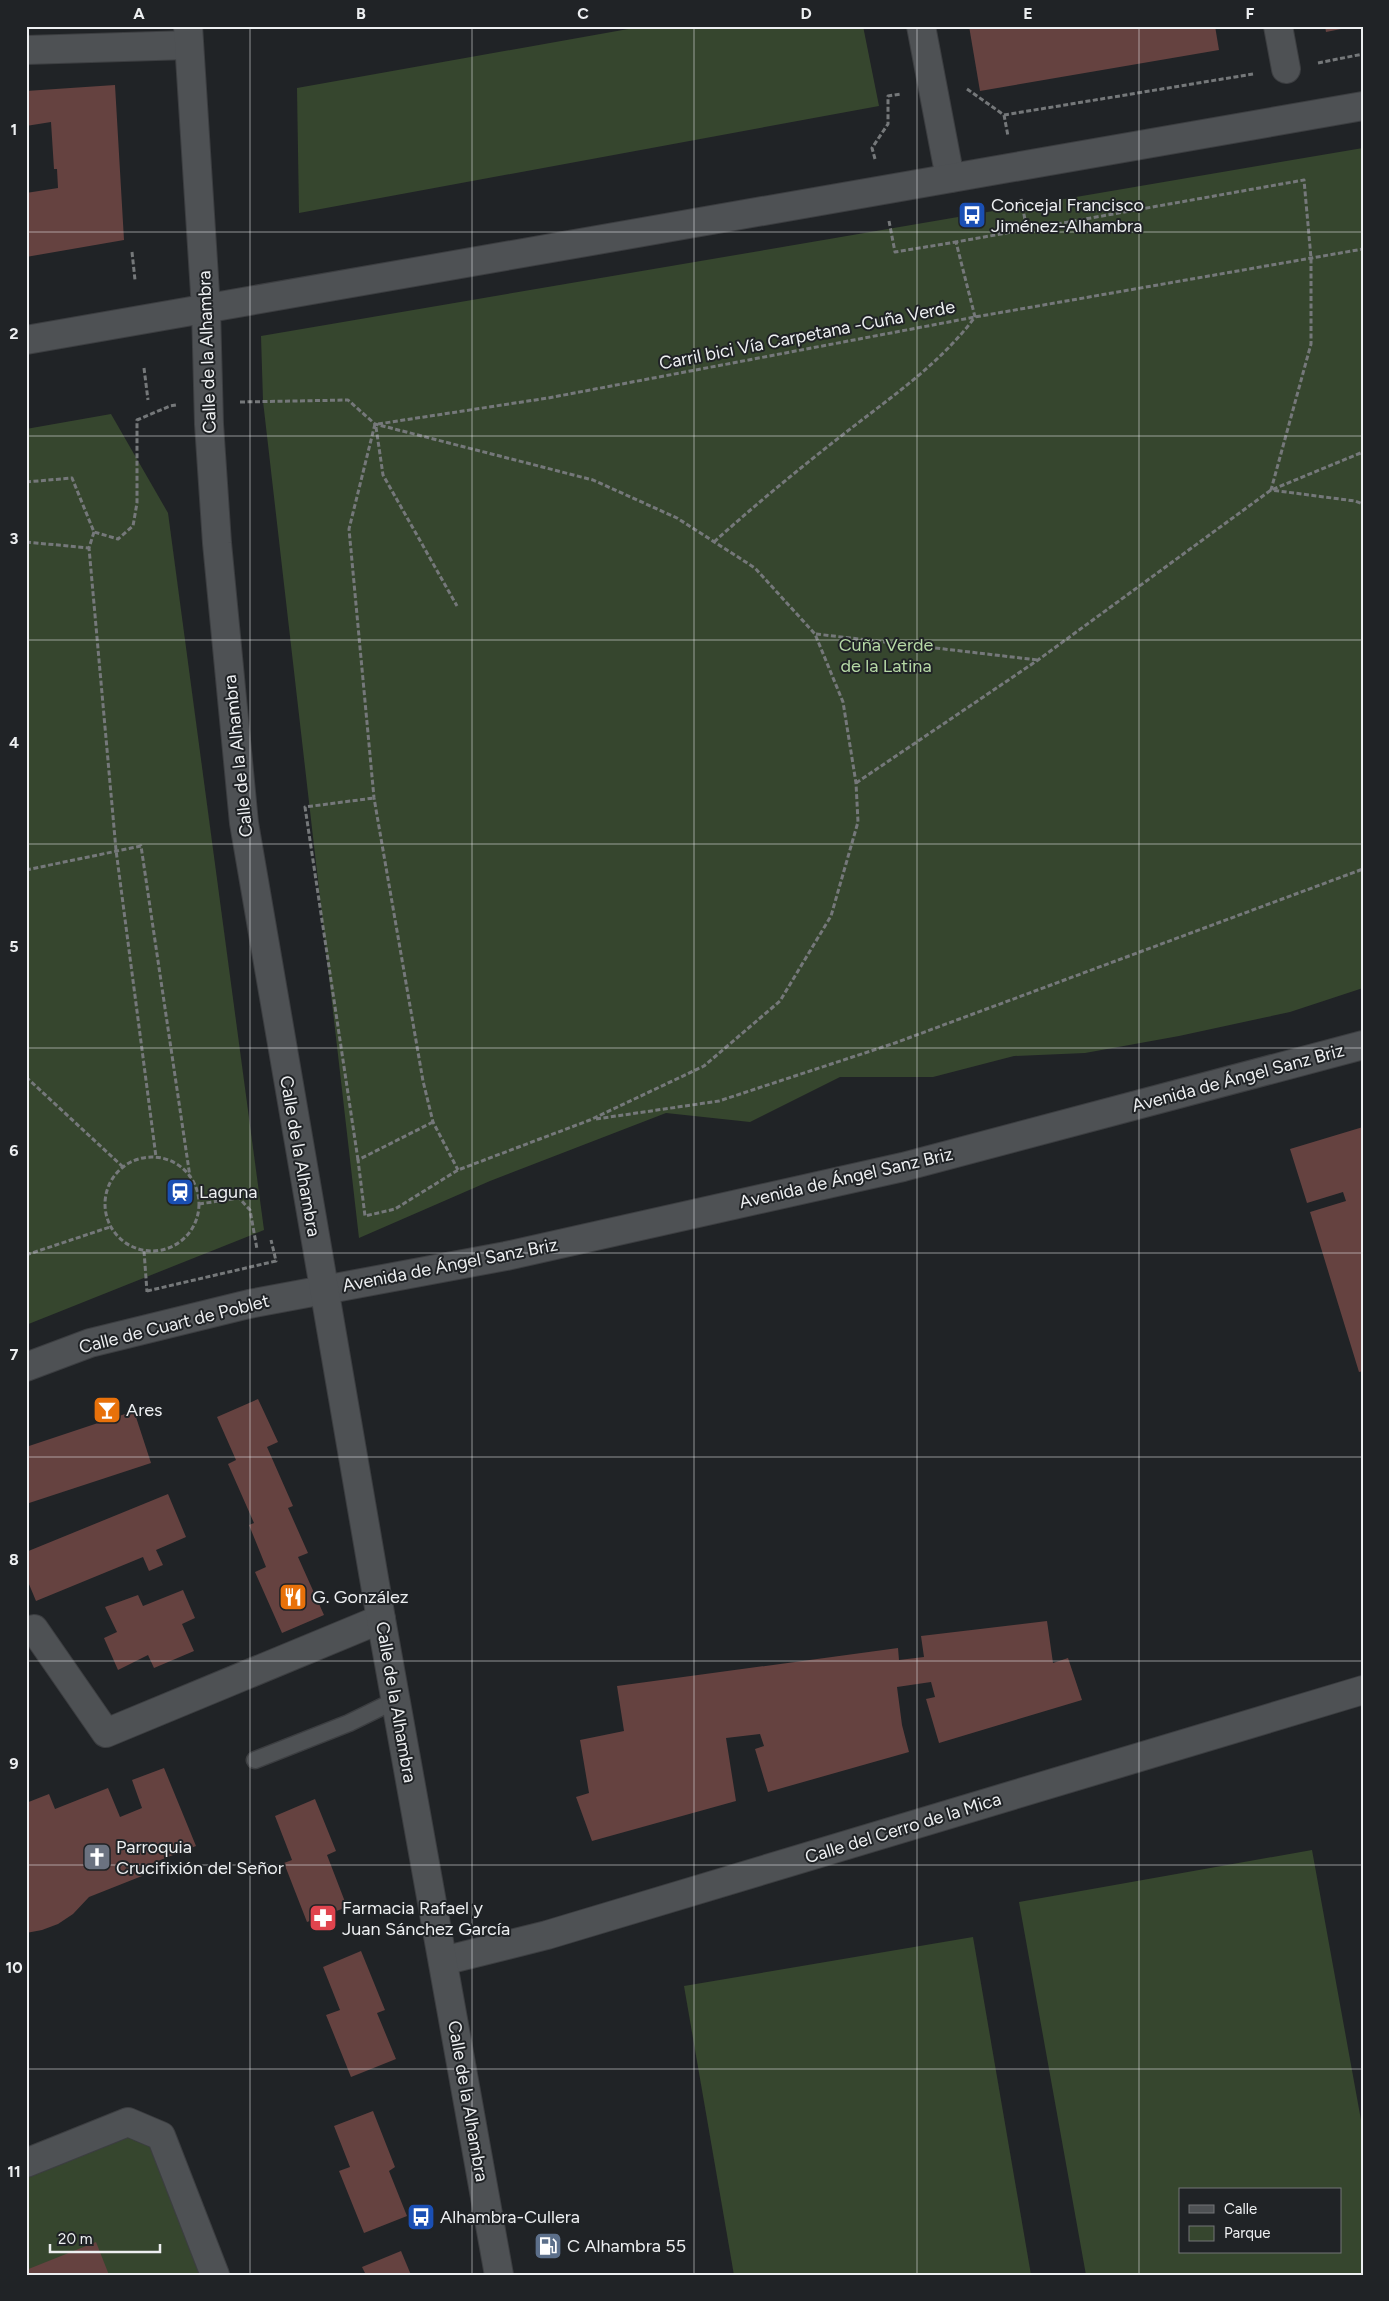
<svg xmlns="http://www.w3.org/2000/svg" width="1389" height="2301" viewBox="0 0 1389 2301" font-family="Figtree,sans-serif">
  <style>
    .green { fill: #36462e; fill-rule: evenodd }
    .building { fill: #654240 }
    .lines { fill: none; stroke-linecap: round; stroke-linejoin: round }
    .lane-casing { stroke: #3c3e41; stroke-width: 19 }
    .street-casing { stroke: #3c3e41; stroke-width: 30 }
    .secondary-casing { stroke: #3c3e41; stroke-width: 30 }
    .path { stroke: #75787a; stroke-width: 3; stroke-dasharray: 5 2.5; stroke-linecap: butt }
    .lane { stroke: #4e5154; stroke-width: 16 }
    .street { stroke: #4e5154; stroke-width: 28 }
    .secondary { stroke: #4e5154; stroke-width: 28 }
    .grid { fill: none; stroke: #edeff1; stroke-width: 1; stroke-opacity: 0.55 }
    .labels { text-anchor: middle; stroke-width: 4; stroke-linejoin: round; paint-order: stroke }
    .poi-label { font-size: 18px; fill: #edeff1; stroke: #202326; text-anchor: start }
    .street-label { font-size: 18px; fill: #edeff1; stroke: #202326 }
    .park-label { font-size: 18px; fill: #b6d9a6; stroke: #202326 }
    .neatline { fill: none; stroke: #edeff1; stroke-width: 2 }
    .grid-label { font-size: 16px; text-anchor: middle; font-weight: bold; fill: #edeff1 }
  </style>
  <rect width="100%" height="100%" fill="#202326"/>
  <g class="green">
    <polygon points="645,26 863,26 879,106 299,213 297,88"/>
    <polygon points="1363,148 1363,988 1290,1012 1179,1036 1085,1053 1014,1056 933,1077 840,1077 750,1122 666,1113 490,1181 359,1238 263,401 261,336"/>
    <polygon points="111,414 168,513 264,1230 26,1325 26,429"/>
    <path d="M1312,1850L1363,2131V2275H1086L1019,1902ZM1180,2190H1340V2252H1180Z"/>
    <polygon points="973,1937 1031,2275 734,2275 684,1986"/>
    <polygon points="128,2122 161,2136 215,2275 26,2275 26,2163"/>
  </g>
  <g class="building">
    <polygon points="969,26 1215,26 1219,50 980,91"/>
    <polygon points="1325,26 1351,26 1351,27 1326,32"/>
    <polygon points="115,85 124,240 26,257 26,193 58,188 57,169 54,169 51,122 26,126 26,91"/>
    <polygon points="1363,1127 1363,1371 1359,1372 1310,1212 1346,1201 1343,1192 1307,1203 1290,1149"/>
    <polygon points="258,1399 278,1442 267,1447 293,1506 288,1508 308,1553 298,1557 324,1615 282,1633 255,1572 266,1567 249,1525 254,1523 228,1464 236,1460 217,1417"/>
    <polygon points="134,1411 151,1463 26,1504 26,1447"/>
    <polygon points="168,1494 186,1537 156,1550 163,1565 149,1571 143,1557 36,1601 26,1577 26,1552"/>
    <polygon points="183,1590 195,1618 182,1624 194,1651 154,1668 148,1655 118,1670 104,1638 117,1632 105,1607 138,1595 143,1606"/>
    <polygon points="1047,1621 1053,1663 1068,1658 1082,1700 939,1743 926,1699 935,1697 931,1682 897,1687 902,1725 909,1752 768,1792 755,1749 764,1746 760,1734 726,1738 736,1801 592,1841 576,1797 589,1793 580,1740 624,1731 617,1686 898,1648 899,1660 924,1657 921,1636"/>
    <polygon points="164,1768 196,1846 140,1868 142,1876 89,1897 73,1914 58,1924 42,1930 26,1933 26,1803 49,1794 55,1809 108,1788 120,1817 142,1808 132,1780"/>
    <polygon points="315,1799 336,1851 327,1855 347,1907 307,1922 284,1863 292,1860 275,1816"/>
    <polygon points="361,1951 385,2010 377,2013 396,2059 351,2077 326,2015 340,2010 323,1967"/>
    <polygon points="373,2111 395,2167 389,2171 407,2216 364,2233 339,2171 350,2167 334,2126"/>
    <polygon points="96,2242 109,2275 26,2275 26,2270"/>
    <polygon points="401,2251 411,2275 366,2275 362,2267"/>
  </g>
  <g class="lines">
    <defs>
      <polyline id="lane" points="255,1760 349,1723 396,1700"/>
      <g id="street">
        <polyline points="921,26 950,178"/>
        <polyline points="1278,26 1286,69"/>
        <polyline points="26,50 189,45"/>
        <polyline points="26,1367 90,1343 249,1304 506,1256 903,1167 1363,1045"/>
        <polyline points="34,1629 106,1733 381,1619"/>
        <polyline points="443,1961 547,1935 1363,1690"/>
        <polyline points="26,2163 128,2122 161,2136 215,2275"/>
      </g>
      <g id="secondary">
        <polyline points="188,26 206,309 209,424 217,543 244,823 381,1619 499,2275"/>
        <polyline points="26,340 1363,106"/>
      </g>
    </defs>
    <use href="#lane" class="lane-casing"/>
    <use href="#street" class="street-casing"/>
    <use href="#secondary" class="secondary-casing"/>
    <g class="path">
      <polyline points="1318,63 1363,54"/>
      <polyline points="967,89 1004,115 1008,136"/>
      <polyline points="1004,115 1253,74"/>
      <polyline points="875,159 872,148 888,124 888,96 901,94"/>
      <polyline points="1021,199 1027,230"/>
      <polyline points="889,221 895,252 956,242"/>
      <polyline points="132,252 135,280"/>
      <polyline points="144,368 148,400"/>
      <polyline points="240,402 348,400 375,424 593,480 677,518 755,568 815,634 843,702 856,783 858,822 831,916 780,1001 704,1066 590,1120 458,1170 395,1209 365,1216 358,1160 433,1122"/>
      <polyline points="375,424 349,529 374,798 423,1081 433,1122 458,1170"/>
      <polyline points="378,424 548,398 975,317 1363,249"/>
      <polyline points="376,427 383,475 457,606"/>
      <polyline points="26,482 72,478 94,532 118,539 133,526 137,503 137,420 170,406 176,405"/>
      <polyline points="94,532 89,548 116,850 156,1157"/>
      <polyline points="26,542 89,548"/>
      <path d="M714,542C756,504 800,468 845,433C891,397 940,364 975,317L956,242L1304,180L1311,258V344L1271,490L1355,501L1363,504"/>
      <polyline points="816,634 1038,660"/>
      <polyline points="856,783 1038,660 1271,490 1363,452"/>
      <polyline points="26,870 141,846 190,1177"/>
      <polyline points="26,1077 123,1167"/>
      <polyline points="596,1119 719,1101 895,1043 1363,869"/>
      <circle cx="152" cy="1204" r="47"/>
      <polyline points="358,1160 305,807 374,798"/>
      <polyline points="199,1204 239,1198 250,1210 257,1249"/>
      <polyline points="144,1251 147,1292"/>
      <polyline points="26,1255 110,1227"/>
      <polyline points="147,1291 276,1261 271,1240"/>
    </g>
    <use href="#lane" class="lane"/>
    <use href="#street" class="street"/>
    <use href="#secondary" class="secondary"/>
  </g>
  <path class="grid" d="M250,26V2275M472,26V2275M694,26V2275M917,26V2275M1139,26V2275M26,232H1363M26,436H1363M26,640H1363M26,844H1363M26,1048H1363M26,1253H1363M26,1457H1363M26,1661H1363M26,1865H1363M26,2069H1363"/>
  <defs>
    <symbol id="bus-square" viewBox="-11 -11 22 22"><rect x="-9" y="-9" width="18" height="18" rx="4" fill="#1a4fb4" stroke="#202326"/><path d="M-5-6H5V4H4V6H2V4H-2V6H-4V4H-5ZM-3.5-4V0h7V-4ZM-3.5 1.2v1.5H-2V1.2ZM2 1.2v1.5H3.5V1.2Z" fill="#fff"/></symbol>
    <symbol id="station-square" viewBox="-11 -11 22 22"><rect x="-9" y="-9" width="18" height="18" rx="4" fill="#1a4fb4" stroke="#202326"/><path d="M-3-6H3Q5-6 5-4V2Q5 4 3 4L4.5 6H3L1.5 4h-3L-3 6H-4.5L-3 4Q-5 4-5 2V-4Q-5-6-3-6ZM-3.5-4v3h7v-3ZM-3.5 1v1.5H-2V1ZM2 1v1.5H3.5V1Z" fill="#fff"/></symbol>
    <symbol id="bar-square" viewBox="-11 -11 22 22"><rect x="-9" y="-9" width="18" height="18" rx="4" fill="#e8710a" stroke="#202326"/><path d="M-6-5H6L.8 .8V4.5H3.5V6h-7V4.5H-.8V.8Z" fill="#fff"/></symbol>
    <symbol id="restaurant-square" viewBox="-11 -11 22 22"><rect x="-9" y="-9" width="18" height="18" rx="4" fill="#e8710a" stroke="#202326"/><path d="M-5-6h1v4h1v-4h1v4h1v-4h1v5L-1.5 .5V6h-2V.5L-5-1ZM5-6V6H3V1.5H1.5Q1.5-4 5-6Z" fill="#fff"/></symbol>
    <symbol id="church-square" viewBox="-11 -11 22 22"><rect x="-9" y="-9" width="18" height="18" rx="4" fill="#6b7280" stroke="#202326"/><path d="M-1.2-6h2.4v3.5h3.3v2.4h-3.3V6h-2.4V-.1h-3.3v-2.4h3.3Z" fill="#fff"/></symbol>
    <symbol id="pharmacy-square" viewBox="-11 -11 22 22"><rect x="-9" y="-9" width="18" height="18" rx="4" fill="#e0444e" stroke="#202326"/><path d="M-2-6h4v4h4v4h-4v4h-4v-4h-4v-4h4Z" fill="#fff"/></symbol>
    <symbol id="fuel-square" viewBox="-11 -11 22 22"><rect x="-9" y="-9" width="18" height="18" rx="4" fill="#5c6f8a" stroke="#202326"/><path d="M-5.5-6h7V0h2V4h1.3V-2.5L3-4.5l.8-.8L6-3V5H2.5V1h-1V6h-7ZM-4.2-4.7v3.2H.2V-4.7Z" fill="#fff"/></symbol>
  </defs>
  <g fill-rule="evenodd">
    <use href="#bus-square" x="956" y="199" width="32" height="32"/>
    <use href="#station-square" x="164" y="1176" width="32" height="32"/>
    <use href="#bar-square" x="91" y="1394" width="32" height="32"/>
    <use href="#restaurant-square" x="277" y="1581" width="32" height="32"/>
    <use href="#church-square" x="81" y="1841" width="32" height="32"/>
    <use href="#pharmacy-square" x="307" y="1902" width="32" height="32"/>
    <use href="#bus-square" x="405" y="2201" width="32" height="32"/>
    <use href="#fuel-square" x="532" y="2230" width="32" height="32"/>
  </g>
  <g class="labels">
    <g class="poi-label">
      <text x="991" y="211">Concejal Francisco<tspan x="991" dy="21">Jiménez-Alhambra</tspan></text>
      <text x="199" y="1198">Laguna</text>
      <text x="126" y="1416">Ares</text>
      <text x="312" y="1603">G. González</text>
      <text x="116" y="1853">Parroquia<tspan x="116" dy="21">Crucifixión del Señor</tspan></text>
      <text x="342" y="1914">Farmacia Rafael y<tspan x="342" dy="21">Juan Sánchez García</tspan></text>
      <text x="440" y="2223">Alhambra-Cullera</text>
      <text x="567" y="2252">C Alhambra 55</text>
    </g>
    <g class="street-label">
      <text transform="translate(807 335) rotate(-11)" y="6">Carril bici Vía Carpetana -Cuña Verde</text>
      <text transform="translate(207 352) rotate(-92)" y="6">Calle de la Alhambra</text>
      <text transform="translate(238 756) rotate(-96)" y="6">Calle de la Alhambra</text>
      <text transform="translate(1238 1078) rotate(-15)" y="6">Avenida de Ángel Sanz Briz</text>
      <text transform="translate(300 1156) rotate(80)" y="6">Calle de la Alhambra</text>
      <text transform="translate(846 1178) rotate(-13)" y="6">Avenida de Ángel Sanz Briz</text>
      <text transform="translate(450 1265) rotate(-11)" y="6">Avenida de Ángel Sanz Briz</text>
      <text transform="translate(174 1324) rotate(-14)" y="6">Calle de Cuart de Poblet</text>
      <text transform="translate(396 1702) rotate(80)" y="6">Calle de la Alhambra</text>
      <text transform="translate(903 1828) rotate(-17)" y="6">Calle del Cerro de la Mica</text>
      <text transform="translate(468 2101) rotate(80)" y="6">Calle de la Alhambra</text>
    </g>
    <g class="park-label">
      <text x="886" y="651">Cuña Verde<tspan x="886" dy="21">de la Latina</tspan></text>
    </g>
  </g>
  <rect width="1389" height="2301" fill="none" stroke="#202326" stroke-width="55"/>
  <rect x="1179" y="2188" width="162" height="65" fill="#202326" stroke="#727577"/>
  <rect x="1189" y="2205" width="25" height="8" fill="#4e5154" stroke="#727577"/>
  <text x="1224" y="2214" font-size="15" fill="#edeff1">Calle</text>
  <rect x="1189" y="2226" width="25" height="15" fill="#36462e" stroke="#727577"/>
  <text x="1224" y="2238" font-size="15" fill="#edeff1">Parque</text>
  <path d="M50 2244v8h110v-8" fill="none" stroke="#edeff1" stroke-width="2.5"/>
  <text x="58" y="2244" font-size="15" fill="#edeff1" stroke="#202326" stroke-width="4" paint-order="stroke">20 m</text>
  <rect x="28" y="28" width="1334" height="2246" class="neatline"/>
  <g class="grid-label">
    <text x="139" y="19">A</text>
    <text x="361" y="19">B</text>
    <text x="583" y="19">C</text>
    <text x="806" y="19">D</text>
    <text x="1028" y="19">E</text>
    <text x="1250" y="19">F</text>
    <text x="14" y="135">1</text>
    <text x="14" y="339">2</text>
    <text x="14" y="544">3</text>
    <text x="14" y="748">4</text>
    <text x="14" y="952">5</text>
    <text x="14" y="1156">6</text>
    <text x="14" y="1360">7</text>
    <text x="14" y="1565">8</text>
    <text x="14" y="1769">9</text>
    <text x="14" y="1973">10</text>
    <text x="14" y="2177">11</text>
  </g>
</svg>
